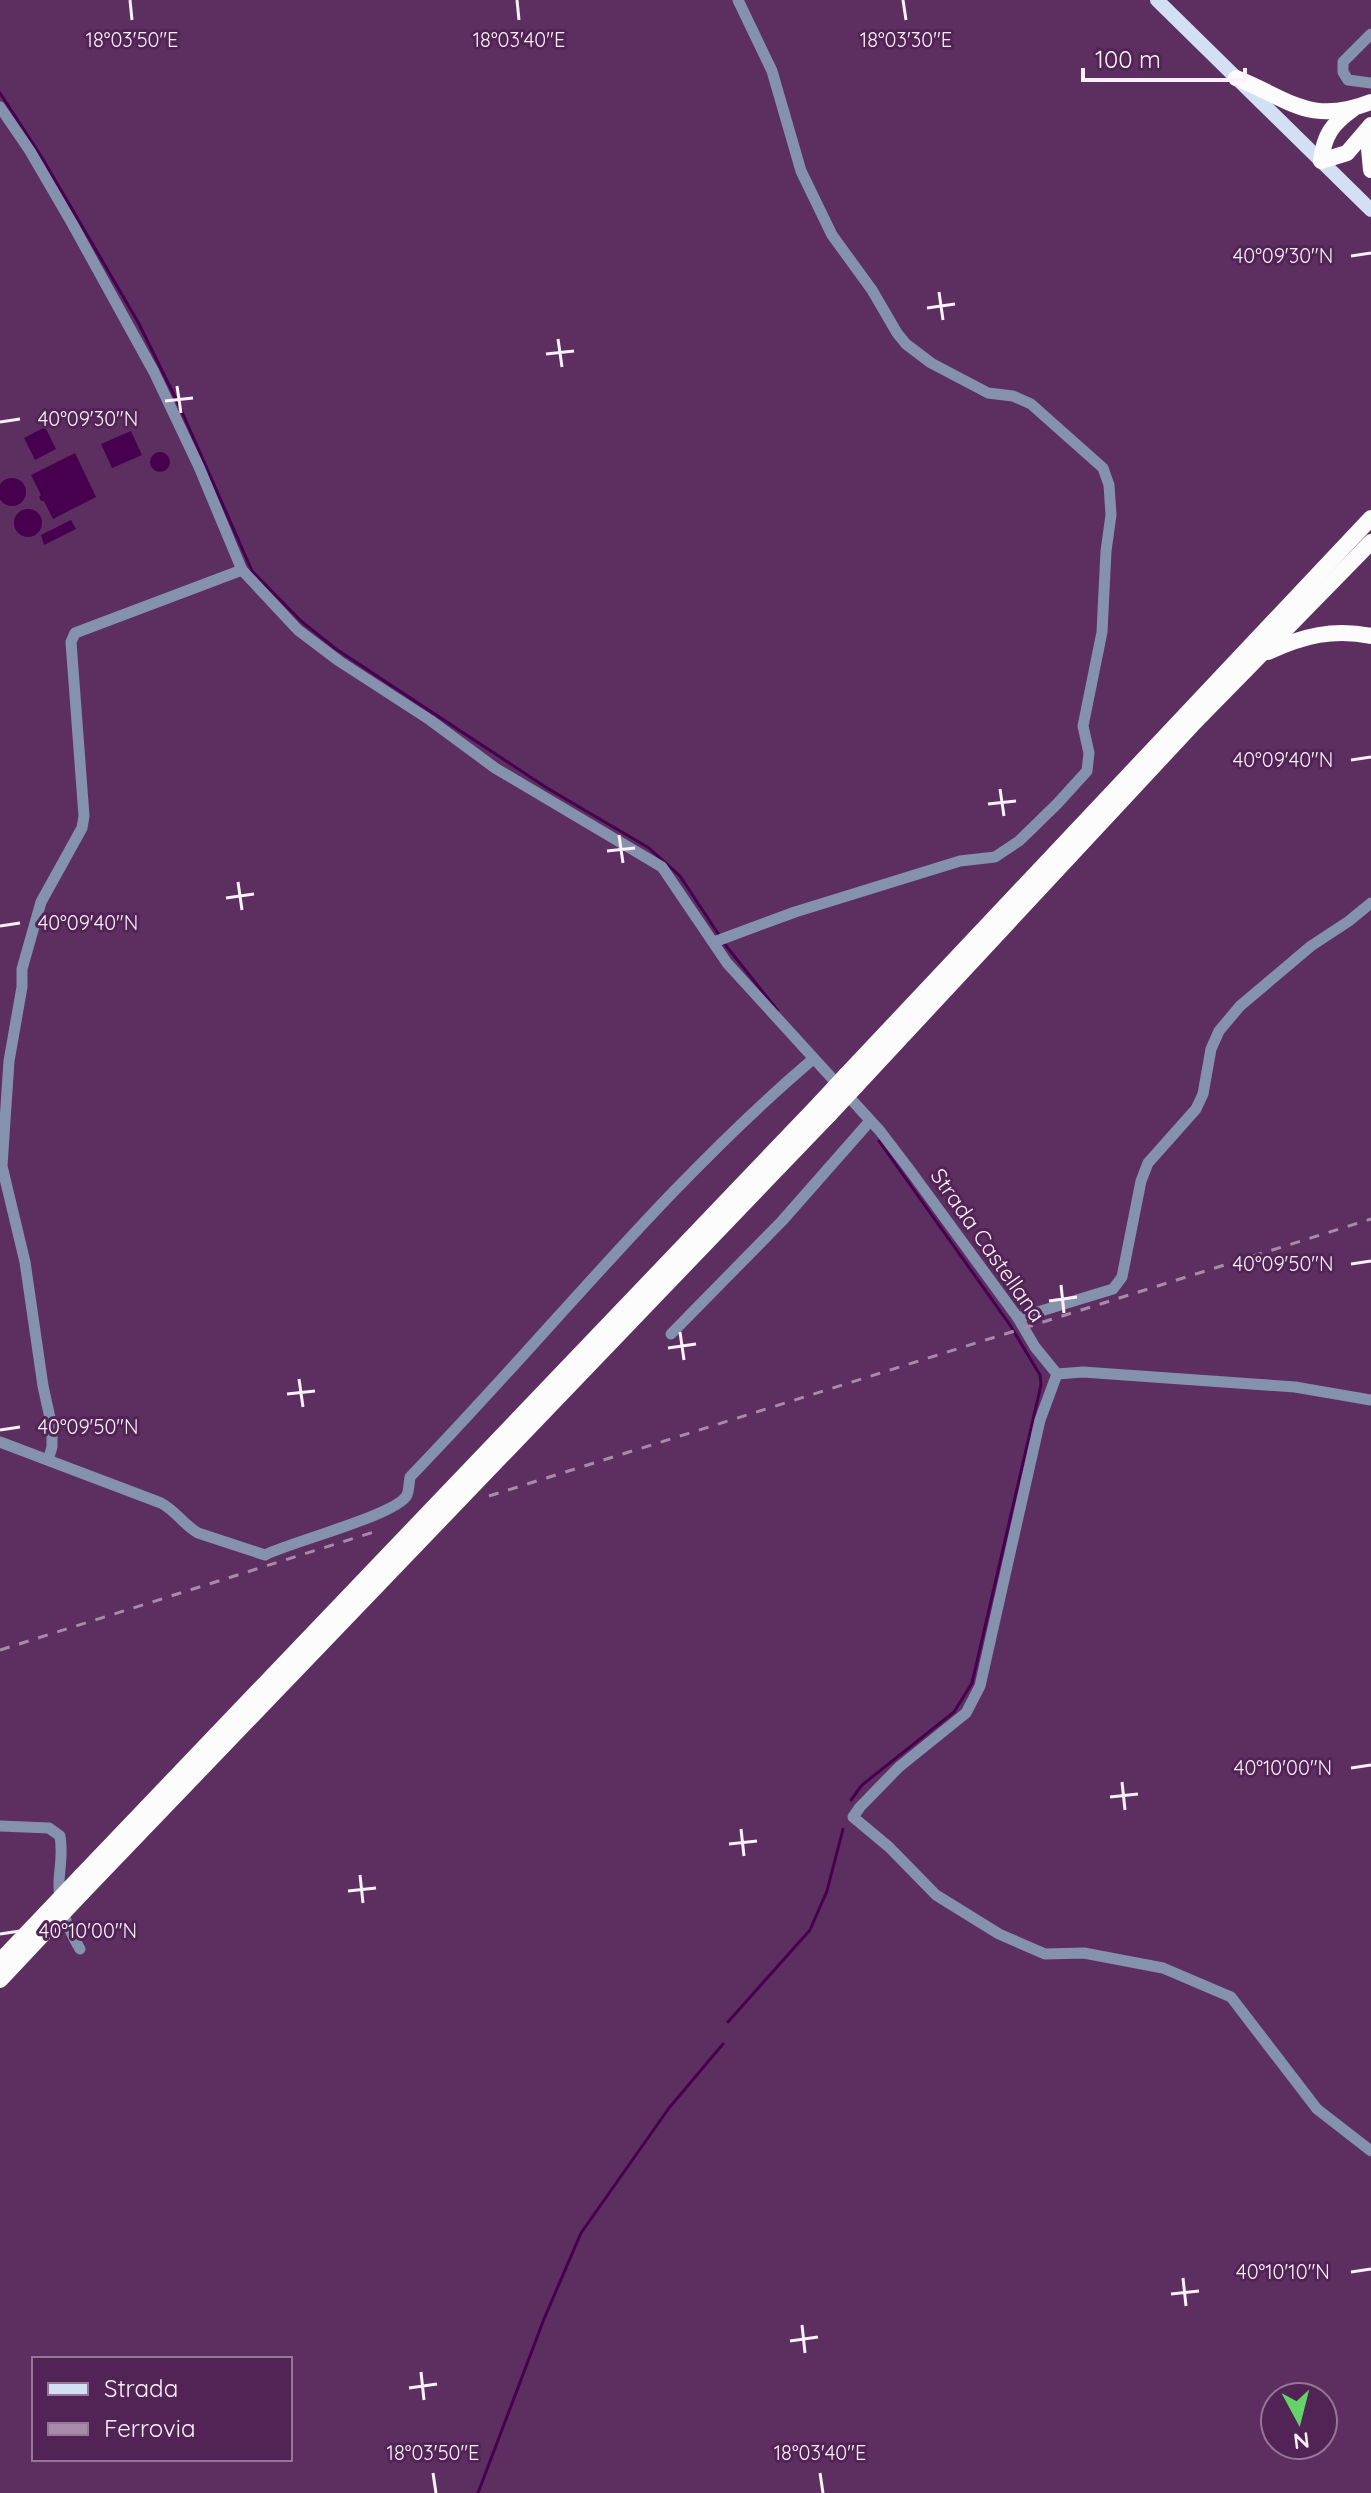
<svg xmlns="http://www.w3.org/2000/svg" width="1371" height="2493" viewBox="0 0 1371 2493" font-family="Quicksand,sans-serif">
  <style>
    .water { fill: #47004d }
    .lines { fill: none; stroke-linecap: round; stroke-linejoin: round }
    .stream { stroke: #47004d; stroke-width: 3 }
    .minor { stroke: #8492ae; stroke-width: 11 }
    .major { stroke: #d3dff5; stroke-width: 14 }
    .highway { stroke: #fcfcfc; stroke-width: 16 }
    .rail { stroke: #a88aaa; stroke-width: 3; stroke-dasharray: 10 10; stroke-linecap: butt }
    .highway-bridge { stroke: #fcfcfc; stroke-width: 16 }
    .ticks { fill: none; stroke: #fbf0fb; stroke-width: 3 }
    .labels { text-anchor: middle; stroke-width: 6; stroke-linejoin: round; paint-order: stroke }
    .street-label { font-size: 22px; fill: #fbf0fb; stroke: #522456 }
    .ticks-label { font-size: 20px; text-anchor: middle; fill: #fbf0fb; stroke: #522456; stroke-width: 6; stroke-linejoin: round; paint-order: stroke }
  </style>
  <rect width="100%" height="100%" fill="#5d2f61"/>
  <g class="water">
    <polygon points="45,427 56,449 35,460 24,438"/>
    <polygon points="131,431 142,455 112,468 101,444"/>
    <circle cx="160" cy="462" r="10"/>
    <polygon points="75,453 96,497 53,519 44,501 41,501 39,497 41,495 31,475"/>
    <circle cx="12" cy="492" r="14"/>
    <circle cx="28" cy="523" r="14"/>
    <polygon points="71,520 76,529 44,545 41,535"/>
  </g>
  <g class="lines">
    <g class="stream">
      <polyline points="0,93 41,156 138,322 179,405 252,571 301,621 336,649 547,788 649,848 680,876 719,935"/>
      <polyline points="723,942 778,1011"/>
      <polyline points="851,1800 862,1785 954,1712 972,1683 1041,1385 1040,1375 1010,1325 879,1141"/>
      <polyline points="728,2022 810,1930 827,1891 843,1829"/>
      <polyline points="478,2493 544,2319 581,2233 669,2108 723,2044"/>
    </g>
    <g class="minor">
      <polyline points="1371,34 1343,62 1343,72 1348,80 1371,83"/>
      <polyline points="0,107 30,151 73,225 154,372 199,467 242,570 298,630 339,661 430,720 495,768 662,867 727,963 880,1131 909,1169 1018,1318 1035,1347 1057,1374 1083,1372 1295,1387 1371,1400"/>
      <polyline points="714,942 795,912 960,861 995,857 1019,841 1057,804 1087,771 1089,753 1083,726 1102,632 1106,551 1111,515 1109,485 1103,468 1031,404 1013,396 988,393 931,363 906,344 897,333 872,290 832,235 801,171 772,71 738,0"/>
      <polyline points="1018,1318 1113,1289 1122,1277 1141,1181 1148,1163 1196,1109 1203,1094 1211,1049 1219,1031 1240,1006 1311,946 1349,921 1371,903"/>
      <polyline points="671,1334 782,1221 870,1121"/>
      <polyline points="1057,1374 1040,1420 980,1686 966,1713 899,1767 860,1807 853,1817 889,1847 936,1895 999,1934 1045,1954 1084,1953 1163,1968 1231,1997 1317,2109 1371,2151"/>
      <path d="M0,1442L161,1503C176,1511 184,1525 198,1533L265,1555C290,1542 397,1515 407,1495C409,1491 409,1482 410,1477C545,1338 665,1185 812,1060"/>
      <polyline points="48,1460 52,1447 52,1427 43,1386 25,1262 2,1166 9,1061 22,987 22,969 41,902 82,828 84,816 71,642 75,633 242,570"/>
      <path d="M0,1826L49,1828L60,1836C63,1853 60,1865 59,1881C58,1905 68,1929 80,1949"/>
    </g>
    <polyline class="major" points="1157,0 1371,210"/>
    <g class="highway">
      <path d="M1236,78C1289,99 1310,126 1371,102"/>
      <path d="M1353,109C1332,124 1324,135 1321,161L1347,153L1371,125"/>
      <polyline points="1371,134 1369,149 1371,170"/>
      <path d="M1268,652C1303,636 1334,628 1371,636"/>
      <polyline points="846,1075 1371,518"/>
      <polyline points="856,1086 1192,725 1371,542"/>
      <polyline points="81,1876 820,1103"/>
      <polyline points="83,1892 829,1115"/>
      <polyline points="0,1961 45,1914"/>
      <polyline points="0,1980 47,1930"/>
    </g>
    <g class="rail">
      <polyline points="489,1496 1371,1219"/>
      <polyline points="0,1650 380,1530"/>
    </g>
    <g class="highway-bridge">
      <polyline points="820,1103 846,1075"/>
      <polyline points="829,1115 856,1086"/>
      <polyline points="45,1914 81,1876"/>
      <polyline points="47,1930 83,1892"/>
    </g>
  </g>
  <path class="ticks" d="M130,0L132,20M517,0L519,20M903,0L906,20M1351,256L1371,253M939,292L943,320M927,308L955,304M558,339L562,367M546,354L574,351M177,386L181,413M165,401L193,398M0,422L20,419M1351,760L1371,757M1000,789L1004,816M988,804L1016,801M619,835L623,863M607,851L635,848M238,882L242,910M226,898L254,894M0,926L20,923M1351,1264L1371,1261M1061,1285L1064,1313M1049,1301L1077,1297M680,1332L684,1360M668,1348L696,1344M299,1379L303,1407M287,1394L315,1391M0,1430L20,1427M1351,1768L1371,1765M1122,1782L1125,1810M1110,1797L1138,1794M741,1829L744,1856M729,1844L757,1841M360,1875L363,1903M348,1891L376,1888M0,1934L20,1931M1351,2272L1371,2269M1183,2278L1186,2306M1171,2294L1199,2291M802,2325L805,2353M790,2341L818,2337M421,2372L424,2400M409,2388L437,2384M433,2473L436,2493M820,2473L823,2493"/>
  <g class="labels">
    <g class="street-label">
      <text transform="translate(988 1245) rotate(55)" y="8">Strada Castellana</text>
    </g>
  </g>
  <g class="ticks-label">
    <text x="132" y="47">18°03'50"E</text>
    <text x="519" y="47">18°03'40"E</text>
    <text x="906" y="47">18°03'30"E</text>
    <text x="1283" y="263">40°09'30"N</text>
    <text x="88" y="426">40°09'30"N</text>
    <text x="1283" y="767">40°09'40"N</text>
    <text x="88" y="930">40°09'40"N</text>
    <text x="1283" y="1271">40°09'50"N</text>
    <text x="88" y="1434">40°09'50"N</text>
    <text x="1283" y="1775">40°10'00"N</text>
    <text x="88" y="1938">40°10'00"N</text>
    <text x="1283" y="2279">40°10'10"N</text>
    <text x="433" y="2460">18°03'50"E</text>
    <text x="820" y="2460">18°03'40"E</text>
  </g>
  <rect x="32" y="2357" width="260" height="104" fill="#522456" stroke="#967698" stroke-width="2"/>
  <rect x="48" y="2383" width="40" height="12" fill="#d3dff5" stroke="#967698" stroke-width="2"/>
  <text x="104" y="2397" font-size="24" fill="#fbf0fb">Strada</text>
  <rect x="48" y="2423" width="40" height="12" fill="#a88aaa" stroke="#967698" stroke-width="2"/>
  <text x="104" y="2437" font-size="24" fill="#fbf0fb">Ferrovia</text>
  <g transform="translate(1299 2421) rotate(173)"><circle r="38" fill="#522456" stroke="#967698" stroke-width="2"/>
  <path d="M0-6L14 30L0 20L-14 30Z" fill="#64d468"/>
  <text y="-12" font-size="22" font-weight="bold" text-anchor="middle" fill="#fbf0fb">N</text>
  </g>
  <path d="M1083 68v12h162v-12" fill="none" stroke="#fbf0fb" stroke-width="4"/>
  <text x="1095" y="68" font-size="24" fill="#fbf0fb" stroke="#522456" stroke-width="6" paint-order="stroke">100 m</text>
</svg>
